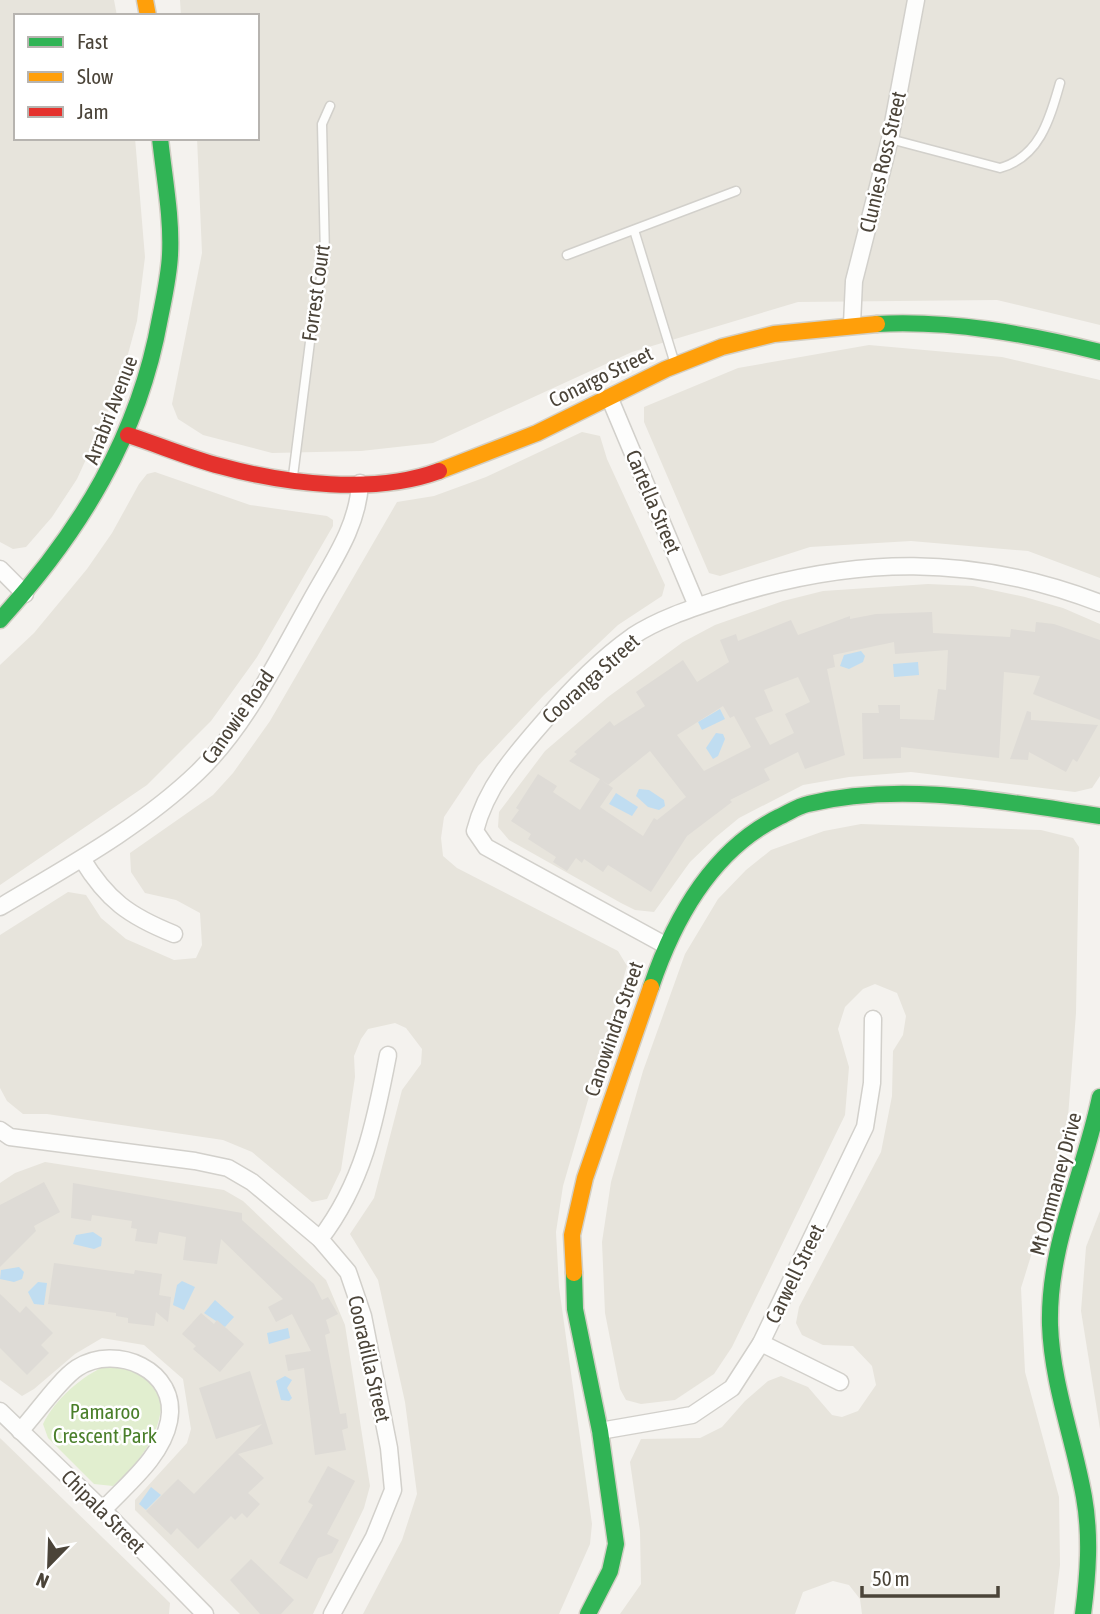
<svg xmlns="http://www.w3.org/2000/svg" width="1100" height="1614" viewBox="0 0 1100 1614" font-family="'Asap Condensed',sans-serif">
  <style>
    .residential { fill: #e7e4dc }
    .green { fill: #e1eecf }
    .water { fill: #c0ddf1 }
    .building { fill: #dedbd6; fill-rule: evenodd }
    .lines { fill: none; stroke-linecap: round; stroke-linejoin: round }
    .lane-casing { stroke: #d2d0cb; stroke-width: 11 }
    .street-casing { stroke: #d2d0cb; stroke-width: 19 }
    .fast-casing { stroke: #d3cfc5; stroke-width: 19 }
    .slow-casing { stroke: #d3cfc5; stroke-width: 19 }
    .jam-casing { stroke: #d3cfc5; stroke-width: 19 }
    .lane { stroke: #fdfdfc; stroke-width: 8 }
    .street { stroke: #fdfdfc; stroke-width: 16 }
    .fast { stroke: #30b455; stroke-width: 16 }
    .slow { stroke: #ff9f0a; stroke-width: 16 }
    .jam { stroke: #e5322d; stroke-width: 16 }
    .labels { text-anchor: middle; stroke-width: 5; stroke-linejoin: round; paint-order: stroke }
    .street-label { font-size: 21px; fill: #4b4439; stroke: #fff }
    .park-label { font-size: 21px; fill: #4a7f2a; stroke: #fff }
  </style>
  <rect width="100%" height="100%" fill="#f4f2ee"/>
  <g class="residential">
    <polygon points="0,0 114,0 117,16 16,16 16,138 135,138 145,257 137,321 119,387 77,479 52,517 26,547 13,549 0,542"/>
    <polygon points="180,0 1100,0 1100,325 997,300 798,302 632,352 433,443 361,451 272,453 203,435 178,419 172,404 202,253 197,138 257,138 257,16 181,16"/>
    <polygon points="869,345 1002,357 1100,380 1100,578 1028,551 911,541 810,547 720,576 709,573 644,422 644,407 738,368"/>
    <polygon points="582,432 600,436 607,459 665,585 662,596 618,625 544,695 478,766 444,817 441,838 443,856 457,868 618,951 627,966 563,1186 556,1232 559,1287 592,1524 590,1544 559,1614 363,1614 402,1540 417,1494 405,1402 378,1280 350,1234 374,1198 402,1090 421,1064 422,1049 406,1028 395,1023 368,1029 361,1039 354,1056 355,1077 341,1170 327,1199 312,1202 252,1152 223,1140 47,1114 23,1114 7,1101 0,1088 0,935 68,892 86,895 101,918 126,939 174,960 196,958 202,945 200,913 176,900 145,893 131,872 130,853 213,795 233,773 270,721 397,502 434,496 486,477"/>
    <polygon points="155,472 250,505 327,516 333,520 333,526 257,657 211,721 147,785 0,885 0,665 34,633 87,569 112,533 139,484 147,474"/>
    <polygon points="928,584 973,586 1025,597 1063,608 1100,624 1100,776 1092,788 1075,792 911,772 849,777 803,785 739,818 716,837 690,862 654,912 635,910 621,903 509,840 498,827 499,812 545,751 608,697 683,642 715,625 783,601 823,591"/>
    <polygon points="861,824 1041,830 1073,838 1079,847 1076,1013 1066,1143 1021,1288 1025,1372 1059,1497 1060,1565 1054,1614 862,1614 860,1599 849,1585 833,1581 803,1592 795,1614 620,1614 641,1584 640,1531 630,1462 641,1439 700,1438 722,1427 745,1401 768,1381 781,1376 808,1387 832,1415 842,1417 858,1411 876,1385 872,1366 853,1346 823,1345 802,1335 796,1323 799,1307 881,1152 892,1096 893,1051 903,1035 906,1016 897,993 875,984 863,989 845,1007 838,1029 849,1067 845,1115 732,1347 714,1374 675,1400 641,1404 626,1400 620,1389 605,1313 602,1242 611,1182 643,1071 685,954 718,899 746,870 771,850 824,831"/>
    <polygon points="45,1162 224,1190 243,1201 326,1280 345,1325 370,1486 364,1508 313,1614 240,1614 135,1510 135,1500 187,1443 191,1429 183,1379 144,1345 102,1338 75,1354 34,1389 22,1396 0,1380 0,1183 15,1173"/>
    <polygon points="1100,1211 1100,1429 1081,1311 1086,1247"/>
    <polygon points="0,1438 170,1603 169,1614 0,1614"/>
  </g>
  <path class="green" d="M107,1365C135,1367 149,1375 162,1401C159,1438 140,1461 113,1486L94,1484L48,1438L43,1424C55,1399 82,1376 107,1365Z"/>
  <g class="water">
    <polygon points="861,651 865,656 863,662 849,669 840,666 844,655"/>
    <polygon points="918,662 919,675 894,677 893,664"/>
    <polygon points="720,709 725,719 702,730 698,722"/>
    <polygon points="716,733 723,734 725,739 718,756 713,759 706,748"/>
    <polygon points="639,789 649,790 664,800 665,806 659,810 648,807 636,796"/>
    <polygon points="616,793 638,807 632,816 609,804"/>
    <polygon points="93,1232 102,1238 101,1246 94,1249 73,1244 76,1235"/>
    <polygon points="19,1267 24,1272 22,1279 14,1282 0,1279 1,1270"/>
    <polygon points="182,1281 195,1287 184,1310 173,1305 177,1285"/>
    <polygon points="38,1282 47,1283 44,1305 34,1304 28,1292"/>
    <polygon points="215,1300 234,1317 225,1327 204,1313"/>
    <polygon points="288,1328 290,1338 269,1344 267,1333"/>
    <polygon points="285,1376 292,1380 287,1388 292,1398 289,1401 281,1400 276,1381"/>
    <polygon points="151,1487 161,1495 146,1510 139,1504"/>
  </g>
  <g class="building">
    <path d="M932,612L933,633L1010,637L1011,629L1035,632L1036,622L1054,624L1100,640V720L1033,694L1040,676L1004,672L999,758L901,747V758L863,759L862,713H879L878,705H900V719L934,720L938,689L946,690L948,650L895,654L894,642L833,655L835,667L827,669L845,755L805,769L798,752L764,769L770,780L730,800L732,802L687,836L651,892L608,865L603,872L584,859L582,863L576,858L567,871L553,862L556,857L528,839L531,834L511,821L519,810L516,808L538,774L557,786L553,792L580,810L600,779L569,761L577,754L574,752L610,721L614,726L645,706L636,692L683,660L697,682L729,662L720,640L736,634L738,641L791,620L798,635L850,616V619L876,614ZM798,677L810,702L785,714L794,733L770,745L755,718L773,711L764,690ZM723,706L730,718L734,716L751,747L704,771L677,735ZM650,751L686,797L657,820L654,818L643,836L600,807L613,788L601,780L608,785Z"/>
    <polygon points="1027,711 1031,712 1031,720 1098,725 1077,762 1073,759 1066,772 1029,752 1028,760 1010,759"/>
    <polygon points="44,1182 60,1212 34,1226 36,1231 0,1267 0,1205"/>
    <polygon points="73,1183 242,1213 242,1220 314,1284 322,1300 328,1297 338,1314 326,1320 330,1333 325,1335 340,1414 346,1413 348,1428 342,1430 346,1450 315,1455 304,1368 288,1371 285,1355 311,1351 292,1314 276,1322 268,1307 283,1299 221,1239 217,1264 183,1260 186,1237 159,1232 157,1244 135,1241 137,1229 131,1228 132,1221 92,1215 91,1221 71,1218"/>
    <polygon points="54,1263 134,1274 135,1270 162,1274 159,1295 171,1297 168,1322 156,1312 154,1326 128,1323 128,1318 116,1316 116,1313 48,1304"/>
    <polygon points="0,1294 20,1313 26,1306 53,1333 41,1345 49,1353 27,1375 0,1348"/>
    <polygon points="201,1313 214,1324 217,1320 244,1344 220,1372 193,1349 196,1346 182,1334"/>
    <polygon points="250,1371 273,1444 238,1454 264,1478 248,1493 260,1504 247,1518 242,1513 235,1520 231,1516 198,1549 177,1528 171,1535 146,1511 178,1479 194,1494 262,1424 216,1439 199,1388"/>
    <polygon points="328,1466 355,1481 327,1534 339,1540 332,1553 318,1558 307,1579 279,1563 313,1505 308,1502"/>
    <polygon points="251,1559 294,1600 281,1614 260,1614 230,1580"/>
  </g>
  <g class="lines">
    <defs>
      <g id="lane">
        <path d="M890,139L1000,168C1040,157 1050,118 1060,83"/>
        <polyline points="634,230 675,364"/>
        <polyline points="567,255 736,191"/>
        <polyline points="293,476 312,326 325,256 322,124 330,106"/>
      </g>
      <g id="street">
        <polyline points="852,324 854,281 890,139 916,0"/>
        <polyline points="610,399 697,606"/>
        <polyline points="0,569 25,594"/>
        <path d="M82,859C107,900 129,916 174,934"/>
        <path d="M0,907C67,867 141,827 198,772C245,727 277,661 309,604C330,565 358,528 360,483"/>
        <path d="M665,945L486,847L475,831C486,787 516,753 545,720C570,690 602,658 633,636C660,618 696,607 726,597C856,556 972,554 1100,603"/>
        <polyline points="0,1130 10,1137 195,1161 228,1168 252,1182 320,1239 348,1272 363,1316 389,1448 393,1490 374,1537 332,1614"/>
        <path d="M320,1239C363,1183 375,1123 388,1055"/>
        <polyline points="761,1343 840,1382"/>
        <polyline points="0,1411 103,1510 205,1614"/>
        <path d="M20,1431C36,1414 59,1380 77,1368C116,1343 179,1370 169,1421C162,1457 127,1484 103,1510"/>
        <polyline points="600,1431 692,1415 732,1388 761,1343 865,1127 872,1083 873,1019"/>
      </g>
      <g id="fast">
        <path d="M877,324C952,320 1027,334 1100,352"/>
        <path d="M0,620C80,532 139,436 160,318C164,298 169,276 170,255C172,216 164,177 160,138"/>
        <path d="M651,987C674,919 712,850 779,817C788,813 798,806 808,804C904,781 1005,802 1100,816"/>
        <polyline points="574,1273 575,1309 600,1431 616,1544 610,1571 588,1614"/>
        <path d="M1083,1614C1088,1575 1091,1536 1084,1497C1074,1440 1052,1384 1050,1325C1048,1245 1084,1174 1100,1097"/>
      </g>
      <g id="slow">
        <polyline points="145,0 148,16"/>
        <polyline points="439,471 537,433 666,369 722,347 774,334 877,324"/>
        <polyline points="574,1273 572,1235 585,1178 651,987"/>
      </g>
      <path id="jam" d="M128,435C159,445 189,458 220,466C286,484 374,495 439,471"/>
    </defs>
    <use href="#lane" class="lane-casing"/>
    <use href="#street" class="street-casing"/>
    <use href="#fast" class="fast-casing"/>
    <use href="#slow" class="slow-casing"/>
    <use href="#jam" class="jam-casing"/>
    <use href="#lane" class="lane"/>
    <use href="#street" class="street"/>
    <use href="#fast" class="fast"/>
    <use href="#slow" class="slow"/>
    <use href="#jam" class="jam"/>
  </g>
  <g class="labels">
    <g class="street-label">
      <text transform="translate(883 162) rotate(-77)" y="7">Clunies Ross Street</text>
      <text transform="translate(316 293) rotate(-82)" y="7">Forrest Court</text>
      <text transform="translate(601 377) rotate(-26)" y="7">Conargo Street</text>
      <text transform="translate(111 410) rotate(-69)" y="7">Arrabri Avenue</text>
      <text transform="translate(653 502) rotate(67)" y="7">Cartella Street</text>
      <text transform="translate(591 679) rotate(-42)" y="7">Cooranga Street</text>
      <text transform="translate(238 717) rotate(-55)" y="7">Canowie Road</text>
      <text transform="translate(614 1029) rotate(-71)" y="7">Canowindra Street</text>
      <text transform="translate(1056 1184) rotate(-75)" y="7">Mt Ommaney Drive</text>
      <text transform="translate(795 1274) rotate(-64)" y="7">Carwell Street</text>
      <text transform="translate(369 1359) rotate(77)" y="7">Cooradilla Street</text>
      <text transform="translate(103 1512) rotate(45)" y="7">Chipala Street</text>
    </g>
    <g class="park-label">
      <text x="105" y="1419">Pamaroo<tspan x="105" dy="24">Crescent Park</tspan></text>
    </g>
  </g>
  <rect x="14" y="14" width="245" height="126" fill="#ffffff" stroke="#b7b4b0" stroke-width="2"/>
  <rect x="28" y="37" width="35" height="10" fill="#30b455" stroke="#b7b4b0" stroke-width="2"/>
  <text x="77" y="49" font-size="21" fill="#4b4439">Fast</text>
  <rect x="28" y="72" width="35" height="10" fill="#ff9f0a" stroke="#b7b4b0" stroke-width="2"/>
  <text x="77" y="84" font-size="21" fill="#4b4439">Slow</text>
  <rect x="28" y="107" width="35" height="10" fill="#e5322d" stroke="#b7b4b0" stroke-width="2"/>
  <text x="77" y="119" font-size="21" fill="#4b4439">Jam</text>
  <g transform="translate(49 1565) rotate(203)" stroke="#ffffff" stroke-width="5" paint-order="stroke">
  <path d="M0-5L12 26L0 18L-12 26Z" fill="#4b4439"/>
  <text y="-10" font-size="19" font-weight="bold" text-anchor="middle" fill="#4b4439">N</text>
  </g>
  <path d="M862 1586v10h136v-10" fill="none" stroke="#4b4439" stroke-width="3.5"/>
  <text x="872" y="1586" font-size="21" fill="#4b4439" stroke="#ffffff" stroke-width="5" paint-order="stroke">50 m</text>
</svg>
